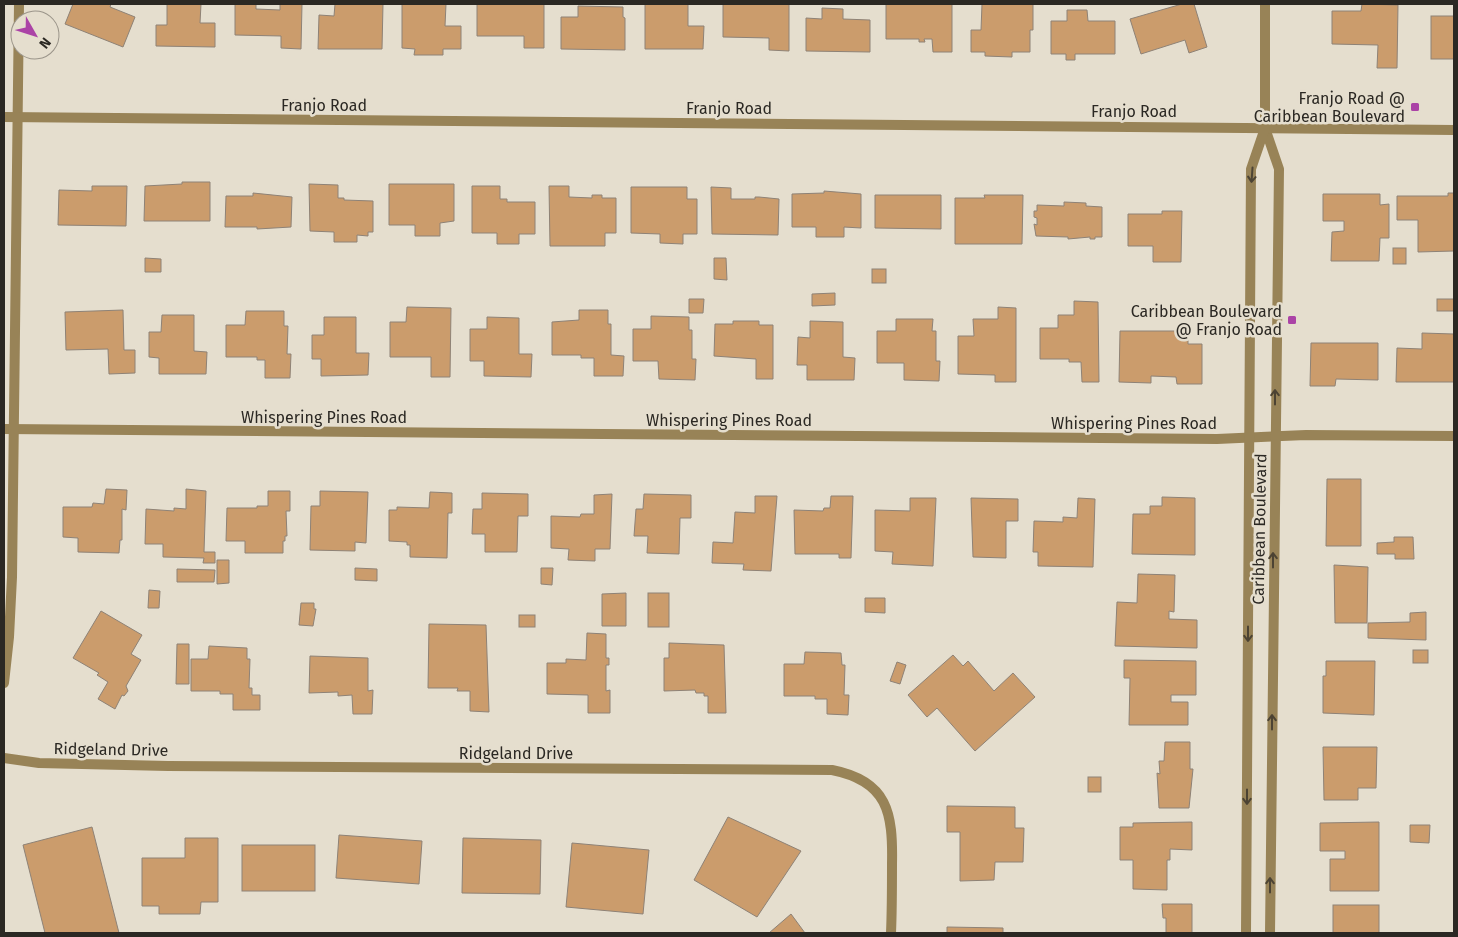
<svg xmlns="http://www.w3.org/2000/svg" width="1458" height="937" viewBox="0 0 1458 937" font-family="'Fira Sans',sans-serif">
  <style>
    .building { fill: #cb9c6c; stroke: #8e8276 }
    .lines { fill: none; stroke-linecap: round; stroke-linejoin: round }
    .minor { stroke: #988357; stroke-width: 10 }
    .tertiary { stroke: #988357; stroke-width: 10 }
    .oneway { stroke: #4c4333 }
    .poi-dot { fill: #ab43a6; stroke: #e5dece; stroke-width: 2 }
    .labels { text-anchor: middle; stroke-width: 5; stroke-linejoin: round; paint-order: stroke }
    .poi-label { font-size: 16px; fill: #2b2823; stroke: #e5dece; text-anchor: end }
    .street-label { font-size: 16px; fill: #2b2823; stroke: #e5dece }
  </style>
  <rect width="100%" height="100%" fill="#e5dece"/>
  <g class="building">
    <polygon points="73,4 111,4 110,7 135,17 123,47 65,24"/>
    <polygon points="167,4 201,4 200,23 215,23 215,47 156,46 156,25 167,25"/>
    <polygon points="235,4 256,4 256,9 280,10 280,4 302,4 301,49 281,48 281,36 235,35"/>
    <polygon points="335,4 383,4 382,49 318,49 319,15 334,16"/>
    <polygon points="402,4 446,4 445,26 461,26 461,49 443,49 443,55 414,55 415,49 402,48"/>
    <polygon points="477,4 544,4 544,48 524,48 524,36 477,36"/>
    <polygon points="645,4 688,4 688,26 704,26 703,49 645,49"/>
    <polygon points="723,4 789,4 789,51 769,50 769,38 723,37"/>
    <polygon points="886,4 952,4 952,52 933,52 932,39 924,39 925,42 919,42 919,39 886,39"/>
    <polygon points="982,4 1033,4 1033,30 1030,30 1030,52 1012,52 1012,57 985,56 985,52 971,52 971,30 981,30"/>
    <polygon points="1182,4 1194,4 1207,47 1189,53 1185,40 1141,54 1130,19"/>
    <polygon points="1362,4 1398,5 1397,68 1377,68 1378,45 1332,44 1332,11 1361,11"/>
    <polygon points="578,6 623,7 623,17 625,18 625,50 561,49 561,17 578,17"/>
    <polygon points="822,8 843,9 843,19 870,20 870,52 806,51 806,18 822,19"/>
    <polygon points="1067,10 1087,10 1088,21 1115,21 1115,54 1075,54 1075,60 1066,60 1066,54 1051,54 1051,21 1067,21"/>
    <rect x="1431" y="16" width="23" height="43"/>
    <polygon points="182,182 210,182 210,221 144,221 145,186 182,184"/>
    <polygon points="309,184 338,185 338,198 344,198 344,200 373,201 373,232 368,232 368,236 357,235 357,242 334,242 334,232 310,231"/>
    <polygon points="389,184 454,184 454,221 440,223 440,236 415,236 415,225 389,225"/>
    <polygon points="92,186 127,186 126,226 58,225 59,190 92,191"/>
    <polygon points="472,186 500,186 500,199 507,199 507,202 535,202 535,234 519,234 519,244 497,244 497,233 472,233"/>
    <polygon points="549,186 569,186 569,197 592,198 592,195 602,195 602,198 616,198 616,233 605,233 605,246 550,246"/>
    <polygon points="631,187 687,187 687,199 697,199 697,234 683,234 683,244 660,243 660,234 631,233"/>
    <polygon points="711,187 731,188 731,199 755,199 755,197 759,197 779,199 778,235 712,234"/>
    <polygon points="824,191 861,194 861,228 844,227 844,237 816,237 816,227 792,227 792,194 824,193"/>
    <polygon points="253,193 292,197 291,227 257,229 257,227 225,227 226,196 253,196"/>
    <polygon points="1448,193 1454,193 1454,251 1418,252 1418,220 1397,220 1397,196 1448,196"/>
    <polygon points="1323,194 1380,194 1380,205 1389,204 1389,238 1380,238 1379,261 1331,261 1332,232 1344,231 1344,221 1323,221"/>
    <polygon points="875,195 941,195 941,229 875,228"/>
    <polygon points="984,195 1023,195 1022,244 955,244 955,198 985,198"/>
    <polygon points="1064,202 1086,203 1086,206 1102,207 1102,237 1095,237 1095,239 1090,239 1090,237 1068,239 1068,237 1036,236 1034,224 1037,225 1037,218 1034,217 1034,211 1037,211 1037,205 1064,206"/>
    <polygon points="1162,211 1182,211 1181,262 1153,262 1153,246 1128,246 1128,214 1162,214"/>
    <rect x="1393" y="248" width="13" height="16"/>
    <polygon points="145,258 161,259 161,272 145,272"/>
    <polygon points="714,258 726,258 727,280 714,279"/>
    <rect x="872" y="269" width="14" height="14"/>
    <polygon points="835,293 835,305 812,306 812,294"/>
    <polygon points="689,299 704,299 703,313 689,313"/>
    <rect x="1437" y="299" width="17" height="12"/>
    <polygon points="1074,301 1098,302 1099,382 1082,382 1081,362 1069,362 1069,359 1040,359 1040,328 1058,328 1058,315 1074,315"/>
    <polygon points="407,307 451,308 450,377 431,377 431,357 390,357 390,322 406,322"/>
    <polygon points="998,307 1016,308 1016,382 995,382 995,375 958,374 958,336 974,336 973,319 998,319"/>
    <polygon points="123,310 124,350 135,350 135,373 109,374 108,349 66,350 65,312"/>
    <polygon points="579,310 608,310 608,324 611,324 611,355 624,356 623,376 594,376 594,358 581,358 581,355 552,355 552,322 579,320"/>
    <polygon points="246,311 284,311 284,326 288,326 287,354 291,354 290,378 265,378 265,360 257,360 257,357 226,357 226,325 245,325"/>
    <polygon points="162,315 194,315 194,351 207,352 206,374 159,374 159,358 149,357 149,332 161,332"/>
    <polygon points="651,316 689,317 689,330 692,330 692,359 696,359 695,380 659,379 658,361 633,361 633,329 651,329"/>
    <polygon points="324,317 356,317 356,353 369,353 368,375 321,376 321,359 312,359 312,335 324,335"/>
    <polygon points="487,317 519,318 519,354 532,354 531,377 484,376 484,361 470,361 470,329 487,329"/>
    <polygon points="896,319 933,319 932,331 936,331 936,361 940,361 939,381 904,380 904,363 877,363 877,331 896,331"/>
    <polygon points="733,321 759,321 759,325 773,325 773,379 756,379 756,359 714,356 715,324 733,324"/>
    <polygon points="810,321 843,322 843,357 855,358 854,380 807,380 807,365 797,365 798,337 810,338"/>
    <polygon points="1120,331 1188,331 1188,344 1202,344 1202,384 1177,384 1176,377 1151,376 1151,383 1119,382"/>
    <polygon points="1422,333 1454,334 1454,382 1396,382 1397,348 1422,349"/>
    <polygon points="1311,343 1378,343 1378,380 1336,379 1335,386 1310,386"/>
    <polygon points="1327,479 1361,479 1361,546 1326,546"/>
    <polygon points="106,489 127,490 126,510 122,509 122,540 120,540 119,553 78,552 78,538 63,537 63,507 92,507 93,503 104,504"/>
    <polygon points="186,489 206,491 204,552 215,552 215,563 203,563 204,558 163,557 163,544 145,544 146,509 174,511 174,508 186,509"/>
    <polygon points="268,491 290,491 290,511 286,511 287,536 285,536 285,541 283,541 283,553 245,553 245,541 226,541 227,508 257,508 257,506 268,506"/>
    <polygon points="320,491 368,492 366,543 355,542 355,551 310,550 311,506 320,506"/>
    <polygon points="430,492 452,493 452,513 448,513 447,558 410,557 410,545 407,545 407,542 389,541 389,510 397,510 397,507 429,508"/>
    <polygon points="482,493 528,494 528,516 518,516 517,552 485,552 485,534 472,534 473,509 482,509"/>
    <polygon points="612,494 610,549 595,549 595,561 568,560 569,549 551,548 551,516 580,517 581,514 594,514 594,495"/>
    <polygon points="644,494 691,495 691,518 680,518 679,554 647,553 648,536 634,536 636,509 643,509"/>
    <polygon points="755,496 777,496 771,571 743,570 744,564 712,563 713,542 733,543 735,512 755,513"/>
    <polygon points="831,496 853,496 851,558 839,558 839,554 795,554 794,510 823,511 824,508 830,508"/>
    <polygon points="1162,497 1195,498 1195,555 1132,554 1133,514 1150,514 1150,506 1162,506"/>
    <polygon points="910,498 936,498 933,566 892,564 893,552 875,551 875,510 910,511"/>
    <polygon points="971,498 1018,499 1018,521 1006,521 1006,558 973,557"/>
    <polygon points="1078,498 1095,499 1093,567 1038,566 1038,552 1033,552 1034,521 1063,522 1063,517 1077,518"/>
    <polygon points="1394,537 1413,537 1414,559 1395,559 1395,554 1377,554 1377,543 1394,542"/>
    <polygon points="217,560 229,560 229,583 217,584"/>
    <polygon points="1334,565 1368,567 1367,623 1335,623"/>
    <polygon points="355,568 377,569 377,581 355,580"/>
    <polygon points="541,568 553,568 552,585 541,584"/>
    <polygon points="177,569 215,570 214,582 177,582"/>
    <polygon points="1138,574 1175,575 1174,612 1169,611 1169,619 1197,620 1197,648 1115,646 1117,602 1137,603"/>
    <polygon points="149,590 160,591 159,608 148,608"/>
    <polygon points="626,593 626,626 602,626 602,594"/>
    <rect x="648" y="593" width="21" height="34"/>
    <polygon points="865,598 885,598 885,613 865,612"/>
    <polygon points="301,603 314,603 314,609 316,609 313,626 299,625"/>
    <polygon points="101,611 142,635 131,654 141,660 126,686 128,691 124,696 122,695 115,709 98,699 108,682 97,675 99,673 73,658"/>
    <polygon points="1426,612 1426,640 1368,638 1368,623 1410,622 1410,613"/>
    <rect x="519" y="615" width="16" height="12"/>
    <polygon points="429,624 486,625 489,712 470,711 470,691 457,691 458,688 428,688"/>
    <polygon points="587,633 606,634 606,658 609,658 609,665 606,665 606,691 610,690 610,713 588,713 588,695 547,694 547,663 566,663 566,659 586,660"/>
    <polygon points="669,643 724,645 726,713 708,713 708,696 704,696 704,693 696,693 695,690 664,691 664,658 669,658"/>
    <polygon points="177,644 189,644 189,684 176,684"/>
    <polygon points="209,646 247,648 247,659 250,659 249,688 252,688 252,695 260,695 260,710 233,710 233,694 220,694 220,691 191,691 191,659 208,659"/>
    <rect x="1413" y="650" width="15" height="13"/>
    <polygon points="805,652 841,653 842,665 845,665 844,695 849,695 848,715 827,714 827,699 815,699 815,696 784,696 784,664 804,664"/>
    <polygon points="953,655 963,666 968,661 994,691 1013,673 1035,697 975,751 937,708 927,717 908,695"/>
    <polygon points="310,656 368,658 368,691 373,690 372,714 353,714 352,695 338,696 338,692 309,693"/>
    <polygon points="1124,660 1196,661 1196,695 1171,695 1171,702 1188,702 1188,725 1129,725 1130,678 1124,678"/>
    <polygon points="1326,661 1375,661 1374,715 1323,713 1323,676 1326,676"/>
    <polygon points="897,662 906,665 900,684 890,681"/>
    <polygon points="1165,742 1190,742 1190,769 1193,769 1189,808 1159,808 1157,773 1160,774 1159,761 1164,761"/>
    <polygon points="1323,747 1377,747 1376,788 1358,788 1358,800 1324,800"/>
    <rect x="1088" y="777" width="13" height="15"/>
    <polygon points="947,806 1015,807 1015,828 1024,828 1023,862 995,862 994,880 960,881 960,832 947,832"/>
    <polygon points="728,817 801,851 757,917 694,880"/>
    <polygon points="1192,822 1192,850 1170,849 1170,860 1167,860 1167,890 1133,889 1133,860 1120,860 1120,827 1133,827 1133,823"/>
    <polygon points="1379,822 1379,891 1330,891 1330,859 1345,859 1345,851 1320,851 1320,823"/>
    <polygon points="1410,825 1430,825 1429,843 1410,842"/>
    <polygon points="92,827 119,933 45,933 23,845"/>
    <polygon points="339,835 422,841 419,884 336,878"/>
    <polygon points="185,838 218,838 218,902 201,902 200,914 159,914 159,906 142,906 142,858 185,858"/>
    <polygon points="463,838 541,840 540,894 462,893"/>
    <polygon points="572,843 649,850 643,914 566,907"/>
    <rect x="242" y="845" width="73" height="46"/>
    <polygon points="1162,904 1192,904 1192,933 1166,933 1166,918 1163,918"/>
    <rect x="1333" y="905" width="46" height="28"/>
    <polygon points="791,914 805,933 769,933"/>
    <polygon points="947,927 1003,928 1003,933 947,933"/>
  </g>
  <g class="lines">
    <g class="minor">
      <polyline points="4,429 1217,439 1306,435 1454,436"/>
      <polyline points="4,683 9,637 12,577 19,4"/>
      <path d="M4,758L39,763L168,766L832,770C888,781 893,813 892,864C892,887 892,910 891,933"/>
    </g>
    <g class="tertiary">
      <polyline points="1265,4 1265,128 1279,169 1270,933"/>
      <polyline points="4,117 1454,130"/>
      <polyline points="1246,933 1251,169 1265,128"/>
    </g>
  </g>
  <defs><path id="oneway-shaft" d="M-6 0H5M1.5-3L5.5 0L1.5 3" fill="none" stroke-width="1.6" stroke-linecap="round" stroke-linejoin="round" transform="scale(1.25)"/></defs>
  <g class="oneway">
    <use href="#oneway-shaft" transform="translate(1252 175) rotate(94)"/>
    <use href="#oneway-shaft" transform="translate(1275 397) rotate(-90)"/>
    <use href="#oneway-shaft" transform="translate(1273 560) rotate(-90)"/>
    <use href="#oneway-shaft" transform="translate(1248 634) rotate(90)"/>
    <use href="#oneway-shaft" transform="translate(1272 722) rotate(-90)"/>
    <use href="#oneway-shaft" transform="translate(1247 797) rotate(90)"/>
    <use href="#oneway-shaft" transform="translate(1270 885) rotate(-90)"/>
  </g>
  <g class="poi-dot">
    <rect x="1410" y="102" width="10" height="10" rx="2.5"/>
    <rect x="1287" y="315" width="10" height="10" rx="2.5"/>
  </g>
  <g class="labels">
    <g class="poi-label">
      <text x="1405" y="104">Franjo Road @<tspan x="1405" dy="18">Caribbean Boulevard</tspan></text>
      <text x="1282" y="317">Caribbean Boulevard<tspan x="1282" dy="18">@ Franjo Road</tspan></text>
    </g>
    <g class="street-label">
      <text x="324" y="111">Franjo Road</text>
      <text x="729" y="114">Franjo Road</text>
      <text x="1134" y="117">Franjo Road</text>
      <text x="324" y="423">Whispering Pines Road</text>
      <text x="729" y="426">Whispering Pines Road</text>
      <text x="1134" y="429">Whispering Pines Road</text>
      <text transform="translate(1259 529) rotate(-89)" y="6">Caribbean Boulevard</text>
      <text transform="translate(111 749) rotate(1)" y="6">Ridgeland Drive</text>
      <text x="516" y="759">Ridgeland Drive</text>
    </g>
  </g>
  <rect width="1458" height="937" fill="none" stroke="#2b2823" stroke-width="10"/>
  <g transform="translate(35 35) rotate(129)"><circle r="24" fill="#e5dece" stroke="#9b958a"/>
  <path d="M0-4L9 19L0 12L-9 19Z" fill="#ab43a6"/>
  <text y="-8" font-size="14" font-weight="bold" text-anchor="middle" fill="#2b2823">N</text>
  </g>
</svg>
